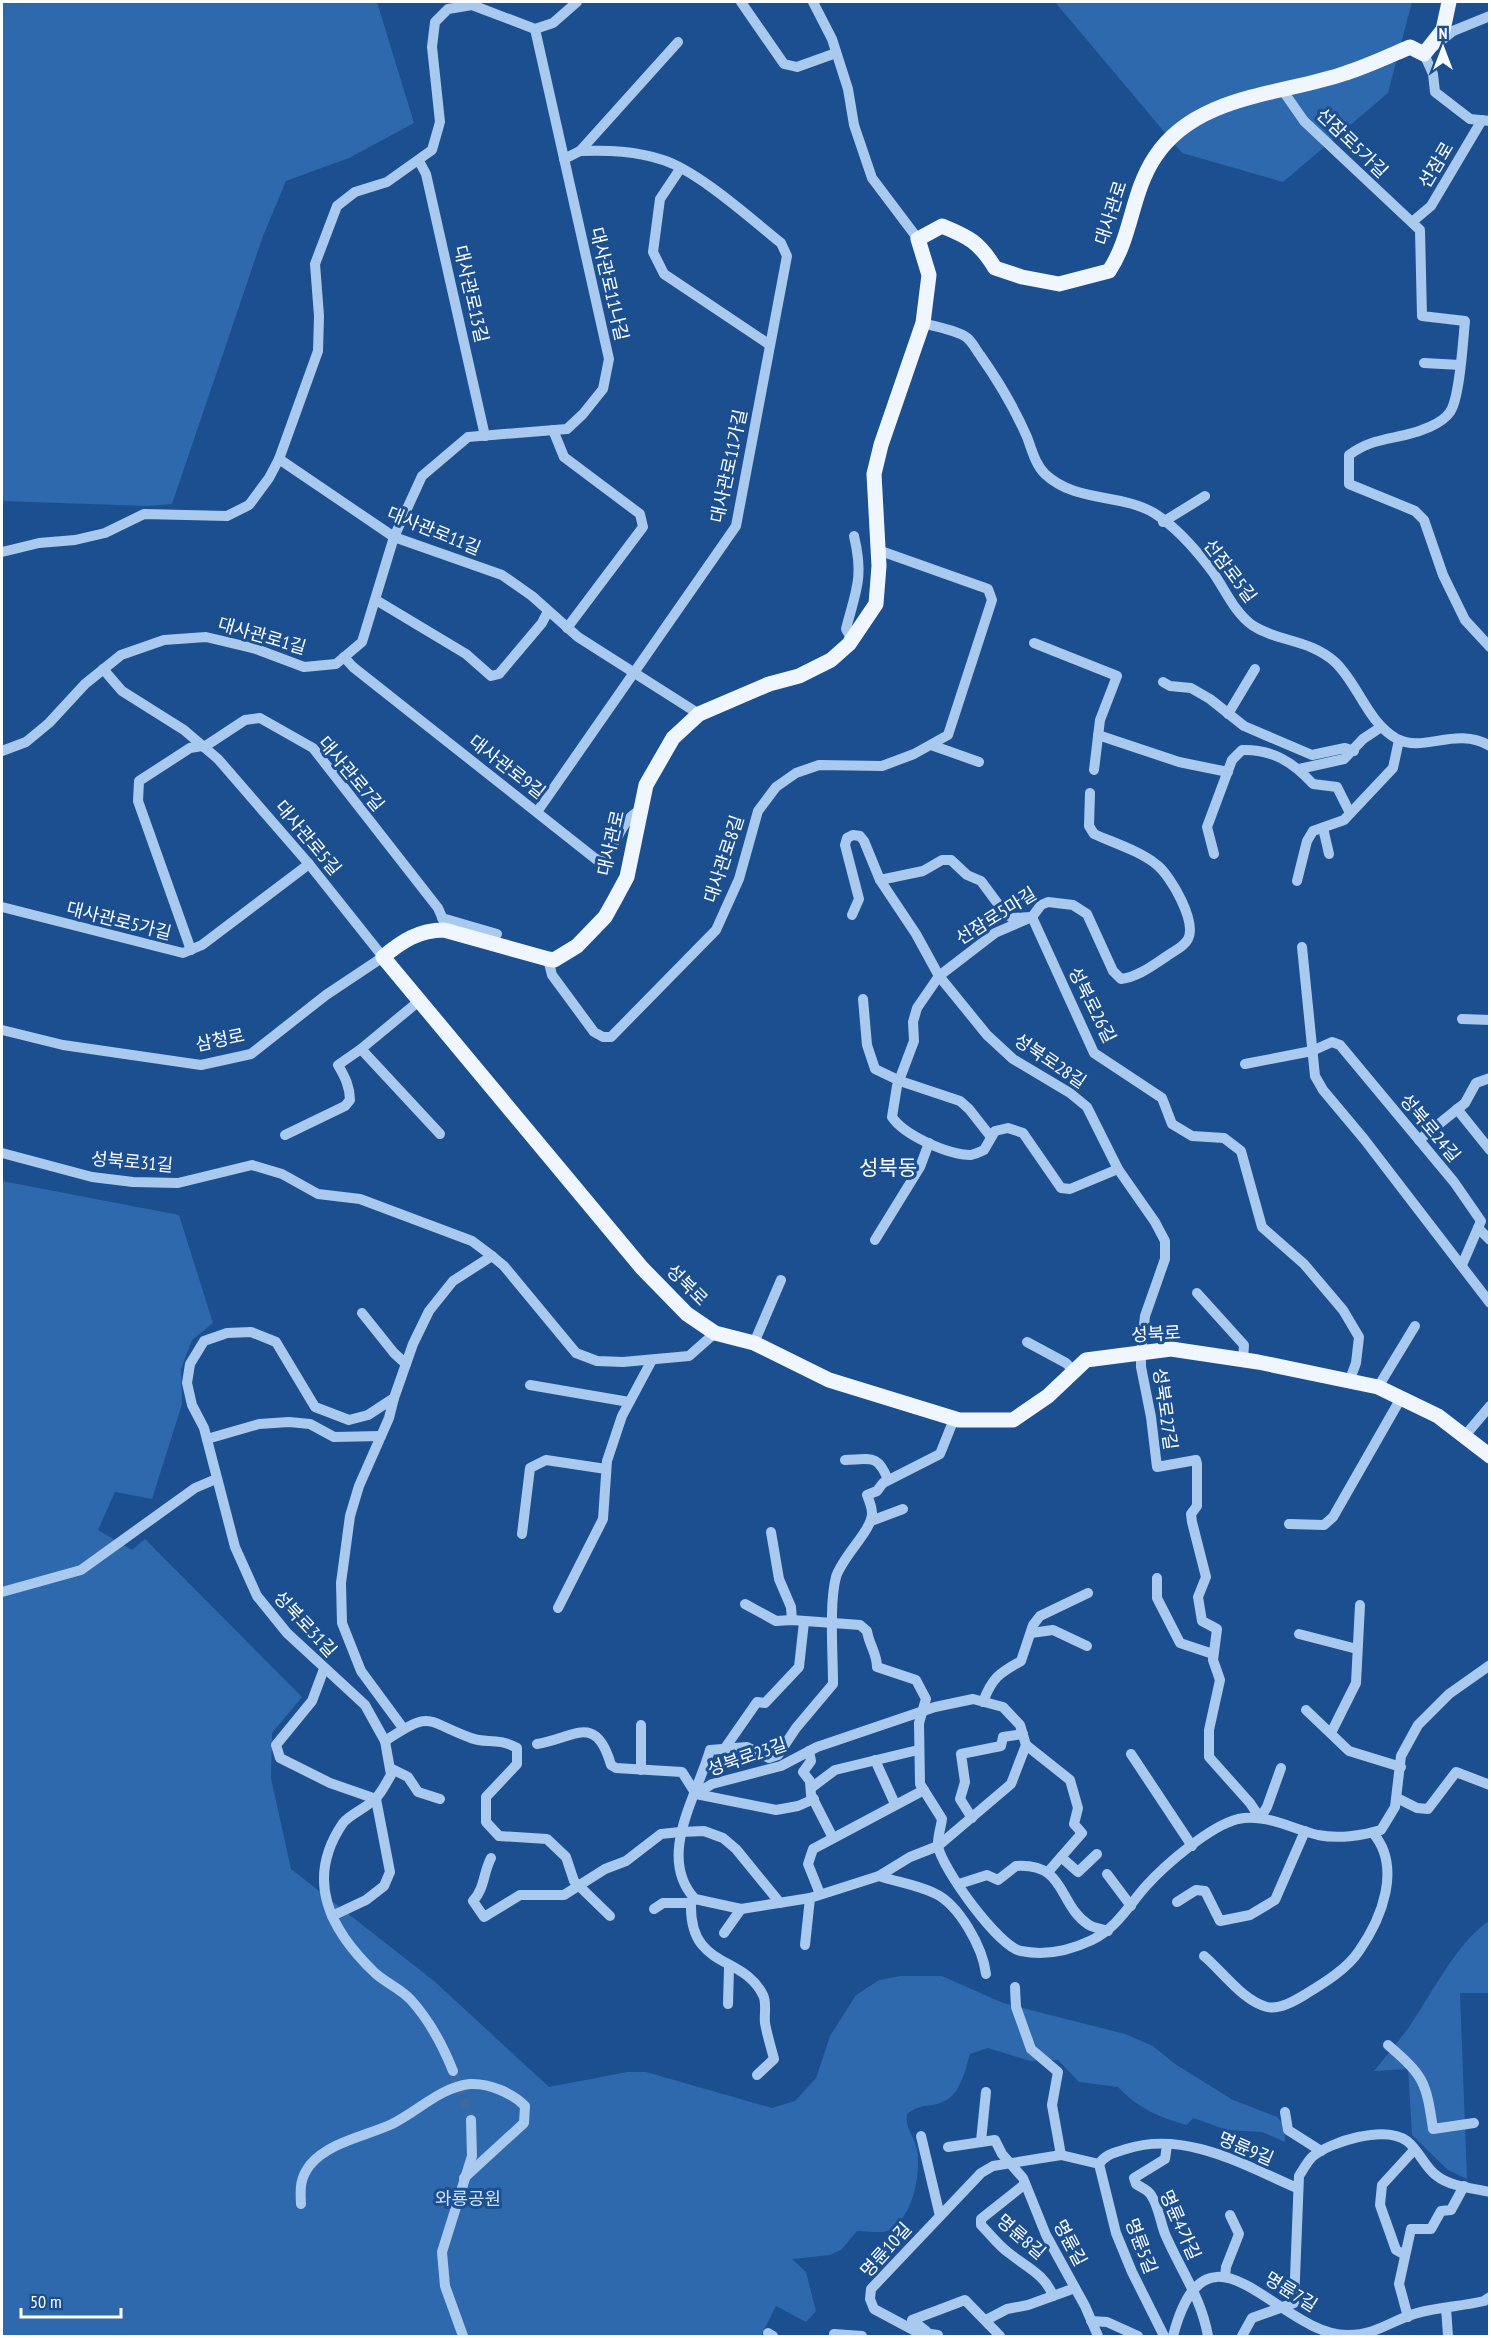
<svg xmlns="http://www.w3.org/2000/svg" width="1491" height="2338" viewBox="0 0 1491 2338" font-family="'PT Sans Narrow','Noto Sans KR',sans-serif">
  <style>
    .green { fill: #2e69ad }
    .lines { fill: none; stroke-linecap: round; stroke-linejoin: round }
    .minor-tunnel { stroke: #3d69a0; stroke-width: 10; stroke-dasharray: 10 5; stroke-linecap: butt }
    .minor { stroke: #a9c9ee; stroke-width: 10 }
    .major { stroke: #f0f6ff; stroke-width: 15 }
    .labels { text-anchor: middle; stroke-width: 6; stroke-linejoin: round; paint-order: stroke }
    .street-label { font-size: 18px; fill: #fff; stroke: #1b4f8f }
    .park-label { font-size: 18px; fill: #cfe3fa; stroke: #1b4f8f }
    .quarter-label { font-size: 21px; fill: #fff; stroke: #1b4f8f }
  </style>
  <rect width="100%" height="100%" fill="#1b4f8f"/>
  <g class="green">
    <polygon points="2,2 377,2 414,123 349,158 286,181 263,236 172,504 147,506 2,501"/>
    <polygon points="1055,2 1412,2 1388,93 1283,182 1182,153"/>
    <path d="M2,1181L179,1215L213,1323L192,1340L181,1369L182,1404L152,1499L115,1492L98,1530L132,1550L145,1539L302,1697L272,1733L271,1778L291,1869L434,1981L549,2087L627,2072H646L772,2108L795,2101L816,2078L830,2036L856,1995L879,1980L901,1976H942L1003,2003L1125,2034L1153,2046L1175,2064L1233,2100L1277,2117L1284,2125L1285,2142L1262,2132L1227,2130L1193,2118L1187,2125C1160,2118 1136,2107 1118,2087L1079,2082L1058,2060L1030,2061L988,2048L970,2054C964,2075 959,2101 933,2105C922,2106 916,2107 907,2114C905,2129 914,2136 917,2149C921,2175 913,2216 890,2230C882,2234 866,2231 857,2231L841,2250L830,2255L792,2259L806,2272L816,2311L806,2322L776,2306L761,2336H2Z"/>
    <path d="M1489,1921V1993H1460L1467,2179L1448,2170L1412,2135L1408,2069L1374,2071C1386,2056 1398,2042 1409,2027C1431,1995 1457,1942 1489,1921Z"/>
  </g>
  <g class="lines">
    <polyline class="minor-tunnel" points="453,2071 471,2120"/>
    <g class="minor">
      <polyline points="741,2 784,64 797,67 836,53"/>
      <polyline points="813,2 832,39 848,89 854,125 872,178 918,239"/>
      <polyline points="1490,16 1453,31 1424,54 1433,74 1435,92 1470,119 1490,121"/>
      <path d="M1281,88L1304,121L1420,230L1422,316L1465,321C1463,340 1460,398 1450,412C1442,424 1419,432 1405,435C1383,440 1368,441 1349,455V484L1415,511L1424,520L1443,575L1465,620L1490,647"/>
      <polyline points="564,159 580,151 678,42"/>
      <polyline points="419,161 426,174 485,436"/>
      <polyline points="680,169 660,199 653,252 664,274 770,345"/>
      <polyline points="1412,222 1431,206 1482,120"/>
      <path d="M923,323C936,327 956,330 966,337C972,341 976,350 980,355C999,382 1014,407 1027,437C1032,450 1035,464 1045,474C1076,503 1120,493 1154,513C1176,527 1197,551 1212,571C1225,589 1234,612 1252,625C1277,642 1310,639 1335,662C1359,685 1367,722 1397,739C1424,753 1456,726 1490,746"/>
      <polyline points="1424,363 1460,365"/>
      <polyline points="553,430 564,457 640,514 643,527 567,628"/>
      <polyline points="279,459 394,537 502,575 532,596 578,637 699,714"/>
      <polyline points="1163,522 1205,496"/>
      <polyline points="2,552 39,543 75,540 105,533 144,514 227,516 249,505 269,478 279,459 318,351 319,316 315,264 337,206 355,192 387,182 432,150 440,122 432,47 435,22 448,9 472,5 535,29 553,23 577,2"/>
      <polyline points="376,600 466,654 491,676 499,674 542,623 548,611"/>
      <path d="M852,640L846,629C856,590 864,578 854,536"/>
      <polyline points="1034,643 1117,676 1100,720 1094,770"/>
      <path d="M344,657L353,667L597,860C618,850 618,822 639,811"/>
      <polyline points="1163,682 1170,686 1191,688 1210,699 1244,726 1312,755 1345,748 1354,751"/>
      <polyline points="1228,714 1255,669"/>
      <polyline points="1098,735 1179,762 1228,772"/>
      <polyline points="931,745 979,762"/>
      <polyline points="204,747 245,720 260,718 313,748 438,908 446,926 444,930"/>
      <polyline points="2,751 26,742 49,723 85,684 121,655 164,640 206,637 256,649 304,667 336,664 362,642 394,537 422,476 468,437 567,429 583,414 603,389 609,359 535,29"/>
      <polyline points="1299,769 1344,759 1363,739 1381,727"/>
      <path d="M1090,793L1089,826L1094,834C1114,843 1140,851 1157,865C1171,876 1197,922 1188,939C1184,947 1174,951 1167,956C1153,965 1138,977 1121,979L1113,971L1087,914L1073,905L1048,902L1041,905L1032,917L995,933L939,976L917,1008L913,1022L914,1041L897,1086L892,1117C904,1135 948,1155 971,1155C975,1154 980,1152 984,1150L995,1131L1008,1128L1023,1133L1061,1188L1070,1189L1118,1169"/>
      <path d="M537,812L736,526L787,256L781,243C751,219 698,171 663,160C636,151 609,150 580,151"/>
      <polyline points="1323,828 1329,854"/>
      <path d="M1214,854L1207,827L1232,760L1242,750C1272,749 1293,762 1313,784L1337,787L1350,813"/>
      <polyline points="880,880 923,871 942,860 951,860 967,875 981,881 1004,912 1012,918 1032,917 1094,1053 1162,1098 1172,1124 1192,1136 1224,1138 1241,1151 1262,1227 1304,1264 1343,1310 1359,1337 1356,1363 1349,1382"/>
      <polyline points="1297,881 1307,841 1313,831 1344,820 1393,768 1399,740"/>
      <polyline points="2,907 183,953 202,945 309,864"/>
      <polyline points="852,915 859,899 845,845 847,838 853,835 860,836 864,841 880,880 916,934 939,976 987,1035 1013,1059 1070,1093 1087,1107 1118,1169 1155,1222 1165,1241 1165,1259 1145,1316 1141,1353 1141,1367 1151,1417 1157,1467 1196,1460 1197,1464 1197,1506 1191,1514 1192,1522 1206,1577 1198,1597 1202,1621 1217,1629 1213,1660 1220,1680 1209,1730 1209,1757 1250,1803 1260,1818 1267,1807 1281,1768"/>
      <polyline points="442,918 497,934"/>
      <polyline points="1302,947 1315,1076 1323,1090 1364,1139 1490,1303"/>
      <polyline points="191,950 138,801 139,781 190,748 202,746"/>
      <polyline points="548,959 552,975 594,1032 603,1037 611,1037 716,930 739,879 758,811 776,787 796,773 819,765 882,766 914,754 948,735 992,600 988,589 878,550"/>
      <polyline points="863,999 867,1045 875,1069 900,1081 960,1101 969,1109 991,1137"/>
      <polyline points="419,1001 361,1049 440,1134"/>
      <polyline points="1462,1019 1490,1020"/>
      <polyline points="2,1030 63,1045 201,1065 251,1054 326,995 383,957 309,864 218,759 184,730 122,691 103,669"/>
      <polyline points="1245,1064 1312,1051 1332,1042 1340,1045 1454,1182 1481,1221 1462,1265"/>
      <polyline points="1457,1109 1490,1150"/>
      <path d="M285,1135L345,1106L350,1100C350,1087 345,1077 338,1065L361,1049"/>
      <polyline points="1419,1140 1465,1103 1476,1083 1490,1078"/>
      <polyline points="2,1153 92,1177 133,1182 178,1183 252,1165 282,1174 318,1194 360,1199 472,1241 492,1256"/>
      <polyline points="1478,1228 1490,1240"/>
      <polyline points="875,1240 920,1167 929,1143"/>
      <polyline points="1197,1293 1244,1345 1243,1360"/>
      <polyline points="362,1313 394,1353 406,1364"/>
      <polyline points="1027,1342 1066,1363 1074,1371"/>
      <polyline points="754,1343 781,1280"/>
      <polyline points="530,1385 629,1402"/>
      <polyline points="1378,1387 1415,1326"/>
      <polyline points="394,1398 389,1418 359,1486 350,1516 341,1583 342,1623 361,1671 403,1728"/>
      <polyline points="1463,1438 1490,1406"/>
      <polyline points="207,1439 259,1424 289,1422 310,1424 334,1437 381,1436"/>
      <path d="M845,1460C871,1459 878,1454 888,1480"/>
      <polyline points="871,1521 903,1509"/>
      <polyline points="1289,1524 1324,1525 1333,1517 1401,1398"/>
      <polyline points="771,1532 779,1579 791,1607 792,1620"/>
      <polyline points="522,1534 530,1468 546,1460 606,1469"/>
      <polyline points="1157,1578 1157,1598 1180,1643 1213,1654"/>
      <polyline points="2,1592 81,1570 195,1488 216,1479"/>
      <path d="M745,1604L776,1621L792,1620L860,1625L867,1631C869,1645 877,1653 877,1667L916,1680L926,1699L919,1723L920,1784L942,1819C941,1827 937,1839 938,1846C942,1869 999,1947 1021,1951C1045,1956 1071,1950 1092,1940C1117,1928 1129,1905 1146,1886C1166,1864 1210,1826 1238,1819C1266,1813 1292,1829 1318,1835C1338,1839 1362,1836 1381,1830L1395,1807L1401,1756L1418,1725L1449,1694L1490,1665"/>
      <polyline points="558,1608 603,1519 607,1461 622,1416 652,1360"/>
      <polyline points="1031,1633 1053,1630 1087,1646"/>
      <polyline points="1299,1634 1357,1649"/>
      <polyline points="324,1669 312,1701 276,1745 280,1758 330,1783 376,1799 390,1872 384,1886 366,1900 332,1916"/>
      <path d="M983,1702C992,1678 999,1673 1021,1661L1033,1625L1040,1616L1088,1593"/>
      <polyline points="1306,1710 1349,1751 1401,1767"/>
      <polyline points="1331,1733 1356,1683 1360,1605"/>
      <path d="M385,1741C433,1709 424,1721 471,1738C486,1744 497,1737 517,1748V1764L486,1797V1822L499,1836L547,1839L566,1857L574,1881L610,1916"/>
      <path d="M537,1744C574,1738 596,1712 611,1765L616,1768L682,1772L696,1794"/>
      <polyline points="1026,1745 1070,1780 1078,1808 1074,1824 1082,1833 1048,1872"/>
      <polyline points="725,1748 757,1702 765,1703 799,1667 804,1622"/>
      <polyline points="809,1751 811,1761 803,1772 810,1781 811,1795 833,1838"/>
      <polyline points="1131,1754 1192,1846"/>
      <polyline points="875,1760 895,1804"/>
      <polyline points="390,1768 408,1777 418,1792 440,1799"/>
      <polyline points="641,1770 641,1725"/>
      <polyline points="811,1788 835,1770 918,1750"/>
      <path d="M696,1794L712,1784L781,1766L817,1747L935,1707L973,1699L1003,1707L1020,1725L1026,1745L1011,1784L938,1846L910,1857L879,1876L810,1898L741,1909L695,1899C656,1857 697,1796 710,1750L747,1747L769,1758L778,1755L796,1728L833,1684C833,1655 829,1603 836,1577C842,1557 873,1529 872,1513C872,1507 869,1500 867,1495L877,1491L883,1483L940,1454L954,1419"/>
      <polyline points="696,1794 776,1810 798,1806 814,1799"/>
      <polyline points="1397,1798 1417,1808 1428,1809 1456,1772 1490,1785"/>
      <polyline points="972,1818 960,1799 965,1782 961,1754 1001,1746 1003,1737 1023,1734"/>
      <polyline points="1061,1857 1078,1872 1097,1854"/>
      <path d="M491,1858C483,1873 485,1888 473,1901L484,1917L520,1895H564L605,1869L626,1861L661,1834L680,1832L704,1831L723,1838L736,1849L780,1903"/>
      <polyline points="1107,1874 1131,1906"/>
      <path d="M879,1876C897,1882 917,1885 934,1893C959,1904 983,1948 986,1974"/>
      <path d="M959,1884L987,1875L998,1880L1016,1866C1067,1863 1057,1904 1089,1925C1094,1928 1102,1929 1108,1931"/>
      <polyline points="820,1894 808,1864 813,1849 924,1790"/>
      <polyline points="1177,1902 1196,1890 1205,1891 1220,1921 1250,1915 1275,1900 1305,1831"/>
      <path d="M691,1903C689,1970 743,1954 763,1995C767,2002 764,2014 765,2023C767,2035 771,2047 774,2059L757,2075"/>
      <polyline points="654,1909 663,1903 691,1903 695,1899"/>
      <polyline points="724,1933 741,1909"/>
      <polyline points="805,1945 810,1898"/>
      <path d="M1204,1956C1223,1972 1243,2001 1267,2007C1280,2010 1296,2000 1306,1994C1324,1983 1347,1969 1359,1951C1382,1918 1402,1867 1373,1833"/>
      <polyline points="1015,1987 1016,2007 1031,2049 1058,2072 1052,2105 1061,2155"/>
      <polyline points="728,2004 729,1967"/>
      <path d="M1388,2045C1424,2076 1426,2081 1433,2129L1474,2123"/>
      <path d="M453,2071C443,2046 430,2021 411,2000C401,1989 386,1983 375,1973C330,1930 304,1880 343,1823C351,1813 367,1808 376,1798C382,1792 386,1783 391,1775L385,1741L365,1705L287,1633L257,1596L235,1547L204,1428L192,1405L187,1383L190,1364L204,1341L227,1333L251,1332L276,1342L315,1407L349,1420L368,1415L394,1398L413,1344L429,1311L453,1281L492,1256L504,1266L576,1353L597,1361L623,1362L689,1356L715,1333"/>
      <polyline points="1285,2112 1288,2130 1321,2151"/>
      <polyline points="921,2136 940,2216"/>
      <polyline points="981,2141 986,2092"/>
      <path d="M1167,2145L1165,2159L1134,2178L1136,2184C1142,2188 1148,2190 1151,2195C1159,2207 1160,2221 1165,2234C1181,2271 1201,2297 1208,2336"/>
      <polyline points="948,2147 995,2140 1002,2154 1023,2178 1046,2235 1085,2306 1098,2336"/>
      <path d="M1099,2164C1106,2154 1114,2153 1126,2149C1185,2130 1244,2165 1297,2188"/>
      <polyline points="1099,2164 1116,2233 1132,2272 1164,2336"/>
      <path d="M1025,2184L981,2219V2225C990,2234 999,2246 1009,2253C1026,2267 1045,2274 1053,2296"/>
      <path d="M301,2204C300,2188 300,2178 310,2165C329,2142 366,2136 392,2124C418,2111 441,2087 470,2084C489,2083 512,2093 525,2106L524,2123L464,2178"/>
      <polyline points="1405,2255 1396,2250 1380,2205 1382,2185 1414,2150"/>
      <polyline points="1225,2277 1226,2267 1239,2234 1230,2215"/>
      <polyline points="1446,2308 1448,2336"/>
      <polyline points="1408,2317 1399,2284 1411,2229 1431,2229 1441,2211 1451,2210 1464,2186"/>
      <polyline points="986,2320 1007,2309 1028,2305 1075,2288"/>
      <polyline points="1091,2321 1107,2322 1138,2336"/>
      <polyline points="926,2331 912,2320 965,2300 1000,2336"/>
      <polyline points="768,2333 773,2336"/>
      <polyline points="834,2334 862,2336"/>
      <polyline points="938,2335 917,2332 874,2309 870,2299 871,2289 981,2173 993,2166 1061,2155 1099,2164"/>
      <polyline points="463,2336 445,2286 442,2252 472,2156 471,2120"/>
      <path d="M1173,2336C1208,2203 1279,2336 1348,2335C1379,2335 1394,2318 1421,2312C1442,2307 1463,2306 1484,2301L1490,2297"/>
      <path d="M1242,2336L1252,2318L1294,2303L1299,2176C1303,2170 1307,2162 1312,2157C1331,2141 1385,2125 1407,2141C1419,2150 1425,2168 1437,2176C1451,2187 1473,2188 1490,2192"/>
    </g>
    <path class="major" d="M1449,2L1443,30L1424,54L1410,47C1389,56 1368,66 1346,73C1283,95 1196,94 1155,157C1131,193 1132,237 1109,271L1059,284L1022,277L995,268C979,242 969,237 942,226L918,239L929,275L923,323L881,445L874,474L879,566L876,604L849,644L831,660L799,676L769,684L699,714L673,738L646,785L627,877L614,901L605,917L577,946L554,960L548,959L444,930C419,930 402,941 383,957L642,1268L687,1314L715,1333L754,1343L829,1380L959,1420H1013L1048,1396L1086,1360L1171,1349L1258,1362L1378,1387L1438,1416L1490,1456"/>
  </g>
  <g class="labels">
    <g class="street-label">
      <text transform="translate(1352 143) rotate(44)" y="6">선잠로5가길</text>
      <text transform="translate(1436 165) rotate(-59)" y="6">선잠로</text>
      <text transform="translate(1111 213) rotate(-72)" y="6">대사관로</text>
      <text transform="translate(609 284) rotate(77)" y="6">대사관로11나길</text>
      <text transform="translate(471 294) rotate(77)" y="6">대사관로13길</text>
      <text transform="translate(729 466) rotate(-78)" y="6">대사관로11가길</text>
      <text transform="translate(434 531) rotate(22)" y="6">대사관로11길</text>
      <text transform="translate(1230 571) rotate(53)" y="6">선잠로5길</text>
      <text transform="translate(262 636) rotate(16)" y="6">대사관로1길</text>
      <text transform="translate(507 767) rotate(38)" y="6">대사관로9길</text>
      <text transform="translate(351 774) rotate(50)" y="6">대사관로7길</text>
      <text transform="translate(308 838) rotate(50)" y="6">대사관로5길</text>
      <text transform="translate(611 843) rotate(-77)" y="6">대사관로</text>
      <text transform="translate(724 859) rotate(-72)" y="6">대사관로8길</text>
      <text transform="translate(996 916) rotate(-32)" y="6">선잠로5마길</text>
      <text transform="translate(119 921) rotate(14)" y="6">대사관로5가길</text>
      <text transform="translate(1092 1005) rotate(63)" y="6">성북로26길</text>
      <text transform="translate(220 1040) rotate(-12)" y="6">삼청로</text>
      <text transform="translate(1050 1061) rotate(34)" y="6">성북로28길</text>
      <text transform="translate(1430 1128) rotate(50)" y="6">성북로24길</text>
      <text transform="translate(132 1162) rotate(5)" y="6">성북로31길</text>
      <text transform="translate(687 1285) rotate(45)" y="6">성북로</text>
      <text transform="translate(1156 1334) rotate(-3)" y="6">성북로</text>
      <text transform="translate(1165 1409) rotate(82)" y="6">성북로27길</text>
      <text transform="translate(305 1624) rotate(47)" y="6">성북로31길</text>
      <text transform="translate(747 1757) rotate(-19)" y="6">성북로23길</text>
      <text transform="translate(1246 2149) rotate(23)" y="6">명륜9길</text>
      <text transform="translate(1180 2225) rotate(66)" y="6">명륜4가길</text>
      <text transform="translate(1021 2237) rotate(41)" y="6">명륜8길</text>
      <text transform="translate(1070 2243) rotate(62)" y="6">명륜길</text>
      <text transform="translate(1141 2246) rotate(69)" y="6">명륜5길</text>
      <text transform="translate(886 2250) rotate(-48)" y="6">명륜10길</text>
      <text transform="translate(1291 2292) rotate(32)" y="6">명륜7길</text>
    </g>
    <g class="park-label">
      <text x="468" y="2205">와룡공원</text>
    </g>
    <g class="quarter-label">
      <text x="888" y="1175">성북동</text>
    </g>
  </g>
  <rect width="1491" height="2338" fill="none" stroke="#ffffff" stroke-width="6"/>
  <g transform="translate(1443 48)" stroke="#1b4f8f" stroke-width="4.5" paint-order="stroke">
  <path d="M0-4.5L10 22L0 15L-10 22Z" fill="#ffffff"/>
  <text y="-9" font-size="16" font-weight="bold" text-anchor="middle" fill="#ffffff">N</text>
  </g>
  <path d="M21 2308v9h100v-9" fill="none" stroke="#ffffff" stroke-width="3"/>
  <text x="30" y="2308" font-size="18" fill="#ffffff" stroke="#1b4f8f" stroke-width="4.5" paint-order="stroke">50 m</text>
</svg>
